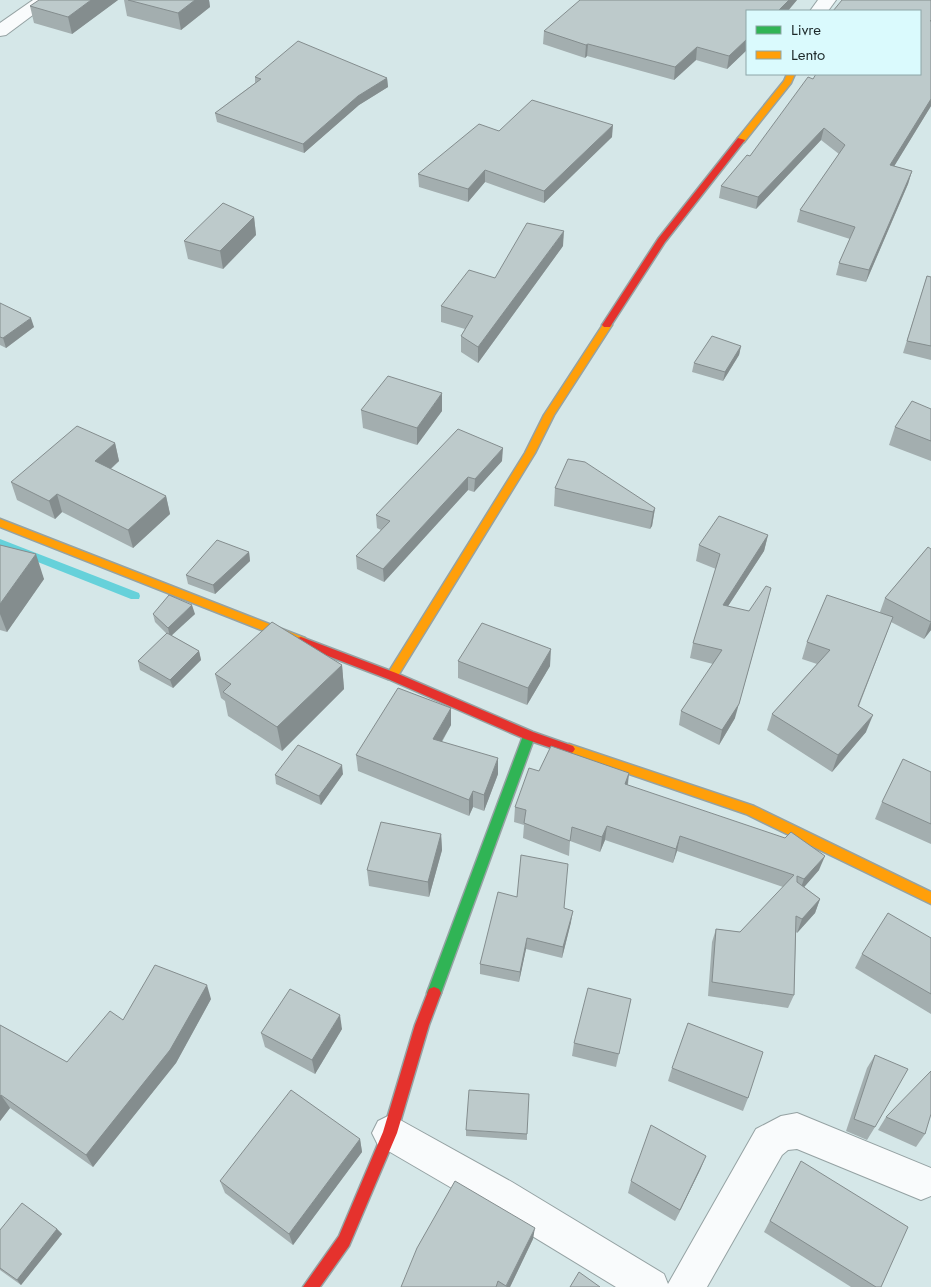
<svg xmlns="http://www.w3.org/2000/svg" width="931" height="1287" viewBox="0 0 931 1287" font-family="Jost,sans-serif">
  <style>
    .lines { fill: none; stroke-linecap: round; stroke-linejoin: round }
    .stream { fill: #66d1da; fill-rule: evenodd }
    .street-casing { stroke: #95a2a3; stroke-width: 2 }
    .fast-casing { stroke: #95a2a3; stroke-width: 3 }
    .slow-casing { stroke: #95a2a3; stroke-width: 3 }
    .jam-casing { stroke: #95a2a3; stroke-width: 3 }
    .street { fill: #f9fbfc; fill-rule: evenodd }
    .fast { fill: #30b455; fill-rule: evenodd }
    .slow { fill: #ff9f0a; fill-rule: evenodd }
    .jam { fill: #e5322d; fill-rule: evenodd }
    .wall { fill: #a3aeaf }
    .shaded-wall { fill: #848d8e }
    .building { fill: #bdcacb; stroke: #848d8e }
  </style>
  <rect width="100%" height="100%" fill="#d5e7e8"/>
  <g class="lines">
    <polygon class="stream" points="0,539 139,593 140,596 139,599 131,599 0,547"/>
    <defs>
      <g id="street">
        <polygon points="33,0 53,0 6,35 0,36 0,23"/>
        <polygon points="818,0 836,0 828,11 810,11"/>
        <polygon points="797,1113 931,1168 931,1196 921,1200 797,1149 788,1150 782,1155 707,1287 616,1287 486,1208 378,1145 372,1133 378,1121 390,1115 402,1121 512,1182 664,1274 668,1284 756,1129 781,1116"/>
      </g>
      <polygon id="fast" points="529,731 533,733 535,736 441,993 439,997 434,999 429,997 427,993 523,736 525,733"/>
      <g id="slow">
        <polygon points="787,74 795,74 791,83 744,142 738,142 738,138 784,81"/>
        <polygon points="607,322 612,325 554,415 535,453 396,679 388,679 386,676 388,673 525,453 544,415 604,323"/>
        <polygon points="0,519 305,638 307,641 305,644 297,644 0,527"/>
        <polygon points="569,744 754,806 931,892 931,904 746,814 565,752 563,749 565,746"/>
      </g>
      <g id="jam">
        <polygon points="738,138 745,140 665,242 610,327 604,327 602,325 658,239"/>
        <polygon points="301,637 396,673 533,732 573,746 575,749 573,752 569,754 525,739 388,679 297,644 295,641 297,638"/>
        <polygon points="434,987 439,989 441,993 429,1025 397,1133 349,1246 320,1287 303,1287 339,1236 383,1132 415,1025 429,989"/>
      </g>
    </defs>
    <use href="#street" class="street-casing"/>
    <use href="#fast" class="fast-casing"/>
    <use href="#slow" class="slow-casing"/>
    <use href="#jam" class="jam-casing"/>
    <use href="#street" class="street"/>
    <use href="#fast" class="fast"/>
    <use href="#slow" class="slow"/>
    <use href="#jam" class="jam"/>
  </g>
  <g class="wall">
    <polygon points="118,0 72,34 34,23 30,6"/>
    <polygon points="124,0 209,0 210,7 181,30 127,16"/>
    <polygon points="797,0 727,69 696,60 674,80 587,56 585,58 543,44 544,31"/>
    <polygon points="931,0 931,106 894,166 912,171 908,184 866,282 836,275 839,263 850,239 797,222 800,210 839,154 821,140 756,209 719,198 721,186 750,156 813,79 920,11 833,11"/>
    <polygon points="255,77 387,78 388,87 359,105 304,153 217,122 215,113 255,83"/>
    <polygon points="499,131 612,137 544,203 485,182 468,202 419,187 418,174"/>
    <polygon points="254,217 256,235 223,269 188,259 184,241"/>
    <polygon points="563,246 478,363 461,352 461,336 465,329 441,322 441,306 495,278"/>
    <polygon points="927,276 931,277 931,360 903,353"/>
    <polygon points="0,303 34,327 6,348 0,345"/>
    <polygon points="741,346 739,355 723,381 692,372 694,363"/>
    <polygon points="931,409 931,461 889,445 895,427"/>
    <polygon points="361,410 442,411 417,445 363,428"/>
    <polygon points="115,443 119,461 111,469 166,496 170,514 133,548 62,512 55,519 17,500 11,482"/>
    <polygon points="502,461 474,492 468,490 384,582 357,569 356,556 381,530 377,528 376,515"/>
    <polygon points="555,488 655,508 652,526 650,529 554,506"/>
    <polygon points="768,535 764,551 728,606 735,718 719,745 679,725 681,711 713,664 690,658 693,643 716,569 696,561 699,545"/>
    <polygon points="0,545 44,579 7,632 0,630"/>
    <polygon points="928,547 931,630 924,639 891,622 859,706 866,732 832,772 767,730 772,714 817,664 802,659 807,642 880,612 885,598"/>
    <polygon points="249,552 250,561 215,594 188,584 186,575"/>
    <polygon points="153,614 195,614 171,635 199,651 201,660 173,688 140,670 138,661 167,634 155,622"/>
    <polygon points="458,661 550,666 527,705 458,678"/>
    <polygon points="342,665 344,689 282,751 228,716 225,701 221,698 215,674"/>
    <polygon points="451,725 442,742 498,774 484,811 473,807 469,816 358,771 356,755"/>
    <polygon points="539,771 629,773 628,785 819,870 804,887 820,899 815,913 797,933 796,932 794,995 788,1008 708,996 712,942 716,929 740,932 783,887 677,851 673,863 605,840 600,852 570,841 569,856 523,838 524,825 514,822 515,807"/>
    <polygon points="931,772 931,844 875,819 882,802"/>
    <polygon points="343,774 321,805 276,784 275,775"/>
    <polygon points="441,834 442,850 429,897 369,886 367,870"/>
    <polygon points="564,908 571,922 562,958 526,949 519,982 480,974 480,964"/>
    <polygon points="931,938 931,1014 855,968 862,954"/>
    <polygon points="211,999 176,1063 93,1167 10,1108 0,1121 0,1025 67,1062 123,1020"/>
    <polygon points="631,999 616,1067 572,1056 574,1043"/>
    <polygon points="342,1029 315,1074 265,1047 261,1033"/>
    <polygon points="875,1055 875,1127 867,1140 846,1131 867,1068"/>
    <polygon points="672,1068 748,1098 743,1111 668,1081"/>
    <polygon points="886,1117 925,1134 916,1147 878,1130"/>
    <polygon points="466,1130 527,1134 527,1140 466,1136"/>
    <polygon points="360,1139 362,1152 293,1245 225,1193 220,1181"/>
    <polygon points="801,1161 881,1287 851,1287 764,1232"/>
    <polygon points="701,1168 675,1221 628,1193 631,1181"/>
    <polygon points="57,1229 62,1234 21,1285 0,1270 0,1230"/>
    <polygon points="533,1239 510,1287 401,1287"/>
  </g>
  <g class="shaded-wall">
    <polygon points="91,0 118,0 72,34 68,17"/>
    <polygon points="195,0 209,0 210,7 181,30 178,13"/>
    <polygon points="789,0 797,0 788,11 778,11"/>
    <polygon points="747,39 747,50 727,69 729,56"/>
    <polygon points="588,44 587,56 585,58 586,45"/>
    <polygon points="697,47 696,60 674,80 675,67"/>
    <polygon points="387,78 388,87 359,105 304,153 303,144 358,96"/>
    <polygon points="931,99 931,106 887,178 890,165"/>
    <polygon points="613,125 612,137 544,203 544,191"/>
    <polygon points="824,128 821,140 756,209 758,197"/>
    <polygon points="485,170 485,182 468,202 468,189"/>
    <polygon points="912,171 908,184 866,282 869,270"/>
    <polygon points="254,217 256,235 223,269 220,251"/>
    <polygon points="564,231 563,246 478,363 478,347"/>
    <polygon points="31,318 34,327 6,348 3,338"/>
    <polygon points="741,346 739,355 723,381 725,372"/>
    <polygon points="442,393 442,411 417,445 417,428"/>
    <polygon points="115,443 119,461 100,478 95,461"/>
    <polygon points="503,448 502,461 474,492 475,479"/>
    <polygon points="468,477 468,490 384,582 383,569"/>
    <polygon points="57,494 62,512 55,519 49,501"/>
    <polygon points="166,496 170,514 133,548 128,530"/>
    <polygon points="655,508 652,526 650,529 653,512"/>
    <polygon points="768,535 764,551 719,620 723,605"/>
    <polygon points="249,552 250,561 215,594 213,585"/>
    <polygon points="36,554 44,579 7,632 0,614 0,604"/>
    <polygon points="767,603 735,718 719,745 722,730"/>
    <polygon points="192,605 195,614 170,637 168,628"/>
    <polygon points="931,621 931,630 924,639"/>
    <polygon points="551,649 550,666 527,705 528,688"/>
    <polygon points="199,651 201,660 173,688 170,680"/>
    <polygon points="342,665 344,689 282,751 277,727"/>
    <polygon points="451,708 451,725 433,756 433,739"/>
    <polygon points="873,715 866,732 832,772 838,755"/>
    <polygon points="498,758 498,774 484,811 484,795"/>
    <polygon points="342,765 343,774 321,805 319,796"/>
    <polygon points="629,773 627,788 625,784"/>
    <polygon points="473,791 473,807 469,816 469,800"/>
    <polygon points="607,826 605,840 600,852 602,837"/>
    <polygon points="441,834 442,850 429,897 428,882"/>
    <polygon points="680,836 677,851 673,863 676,849"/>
    <polygon points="825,856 819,870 799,893 804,879"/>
    <polygon points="820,899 815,913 797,933 802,919"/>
    <polygon points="573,911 571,922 562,958 563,947"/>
    <polygon points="527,938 526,949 519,982 520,972"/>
    <polygon points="207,985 211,999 176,1063 93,1167 86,1155"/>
    <polygon points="340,1015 342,1029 315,1074 312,1060"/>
    <polygon points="1,1095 10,1108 0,1121 0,1096"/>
    <polygon points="360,1139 362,1152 293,1245 289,1234"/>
    <polygon points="706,1156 701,1168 675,1221 680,1210"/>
    <polygon points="535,1228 533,1239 510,1287 506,1287"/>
    <polygon points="57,1229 62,1234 21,1285 17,1280"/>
  </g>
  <g class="building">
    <polygon points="39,0 91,0 68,17 30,6"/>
    <polygon points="128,0 195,0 178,13"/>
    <polygon points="580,0 789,0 778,11 747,11 747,39 729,56 697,47 675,67 588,44 586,45 544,31"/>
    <polygon points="842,0 931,0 931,20 930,21 931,21 931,99 890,165 912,171 869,270 839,263 855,227 800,210 845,145 824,128 758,197 721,186 747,155 750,156 808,77 813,79 816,74 920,74 920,11 833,11"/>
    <polygon points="298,41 387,78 358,96 303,144 215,113 261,79 255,77"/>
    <polygon points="532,100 613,125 544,191 485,170 468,189 418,174 479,124 499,131"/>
    <polygon points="223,203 254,217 220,251 184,241"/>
    <polygon points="527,223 564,231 478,347 461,336 473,316 441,306 469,270 495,278"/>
    <polygon points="927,276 931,277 931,346 907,341"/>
    <polygon points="0,303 31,318 3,338 0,337"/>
    <polygon points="712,336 741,346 725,372 694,363"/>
    <polygon points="388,376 442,393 417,428 361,410"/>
    <polygon points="912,401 931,409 931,441 895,427"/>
    <polygon points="77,426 115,443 95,461 166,496 128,530 57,494 49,501 11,482"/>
    <polygon points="458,429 503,448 475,479 468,477 383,569 356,556 390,521 376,515"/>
    <polygon points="568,459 585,462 655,508 653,512 555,488"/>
    <polygon points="719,516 768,535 723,605 749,611 766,586 771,588 739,704 722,730 681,711 722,650 693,643 720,554 699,545"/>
    <polygon points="217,540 249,552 213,585 186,575"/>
    <polygon points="0,545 36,554 0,604"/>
    <polygon points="928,547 931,549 931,622 885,598"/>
    <polygon points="169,595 192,605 168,628 153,614"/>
    <polygon points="827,595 893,617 858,706 873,715 838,755 772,714 830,650 807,642"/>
    <polygon points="272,622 342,665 277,727 223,692 231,684 215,674"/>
    <polygon points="482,623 551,649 528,688 458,661"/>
    <polygon points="167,633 199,651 170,680 138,661"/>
    <polygon points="398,688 451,708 433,739 498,758 484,795 473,791 469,800 356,755"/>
    <polygon points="298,745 342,765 319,796 275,775"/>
    <polygon points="551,746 629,773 625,784 785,838 791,832 825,856 804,879 797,876 797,882 820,899 802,919 796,916 794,995 712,982 716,929 740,932 794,875 680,836 676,849 607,826 602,837 572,827 570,841 524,823 526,810 515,807 529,768 539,771"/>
    <polygon points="903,759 931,772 931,824 882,802"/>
    <polygon points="381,822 441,834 428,882 367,870"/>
    <polygon points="521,855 568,864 564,908 573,911 563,947 527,938 520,972 480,964 498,892 517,897"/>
    <polygon points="888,913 931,938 931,994 862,954"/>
    <polygon points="155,965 207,985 170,1050 86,1155 1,1095 0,1096 0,1025 67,1062 110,1011 123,1020"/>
    <polygon points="588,988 631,999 619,1054 574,1043"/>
    <polygon points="290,989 340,1015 312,1060 261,1033"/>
    <polygon points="688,1023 763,1052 748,1098 672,1068"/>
    <polygon points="875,1055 908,1069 875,1127 854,1119"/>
    <polygon points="931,1071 931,1114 925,1134 886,1117"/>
    <polygon points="291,1090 360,1139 289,1234 220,1181"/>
    <polygon points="469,1090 529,1094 527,1134 466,1130"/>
    <polygon points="651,1125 706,1156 680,1210 631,1181"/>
    <polygon points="801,1161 908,1227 881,1287 876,1287 770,1221"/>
    <polygon points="455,1181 535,1228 506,1286 498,1281 496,1287 401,1287 417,1248"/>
    <polygon points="22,1203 57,1229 17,1280 0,1268 0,1230"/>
    <polygon points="579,1272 600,1287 570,1287"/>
  </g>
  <rect x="746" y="10" width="175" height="65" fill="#dafafd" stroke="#8ea6a8"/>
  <rect x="756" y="26" width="25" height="8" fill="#30b455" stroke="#8ea6a8"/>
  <text x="791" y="35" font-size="15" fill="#1c2829">Livre</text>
  <rect x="756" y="51" width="25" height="8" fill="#ff9f0a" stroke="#8ea6a8"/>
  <text x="791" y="60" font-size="15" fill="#1c2829">Lento</text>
</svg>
